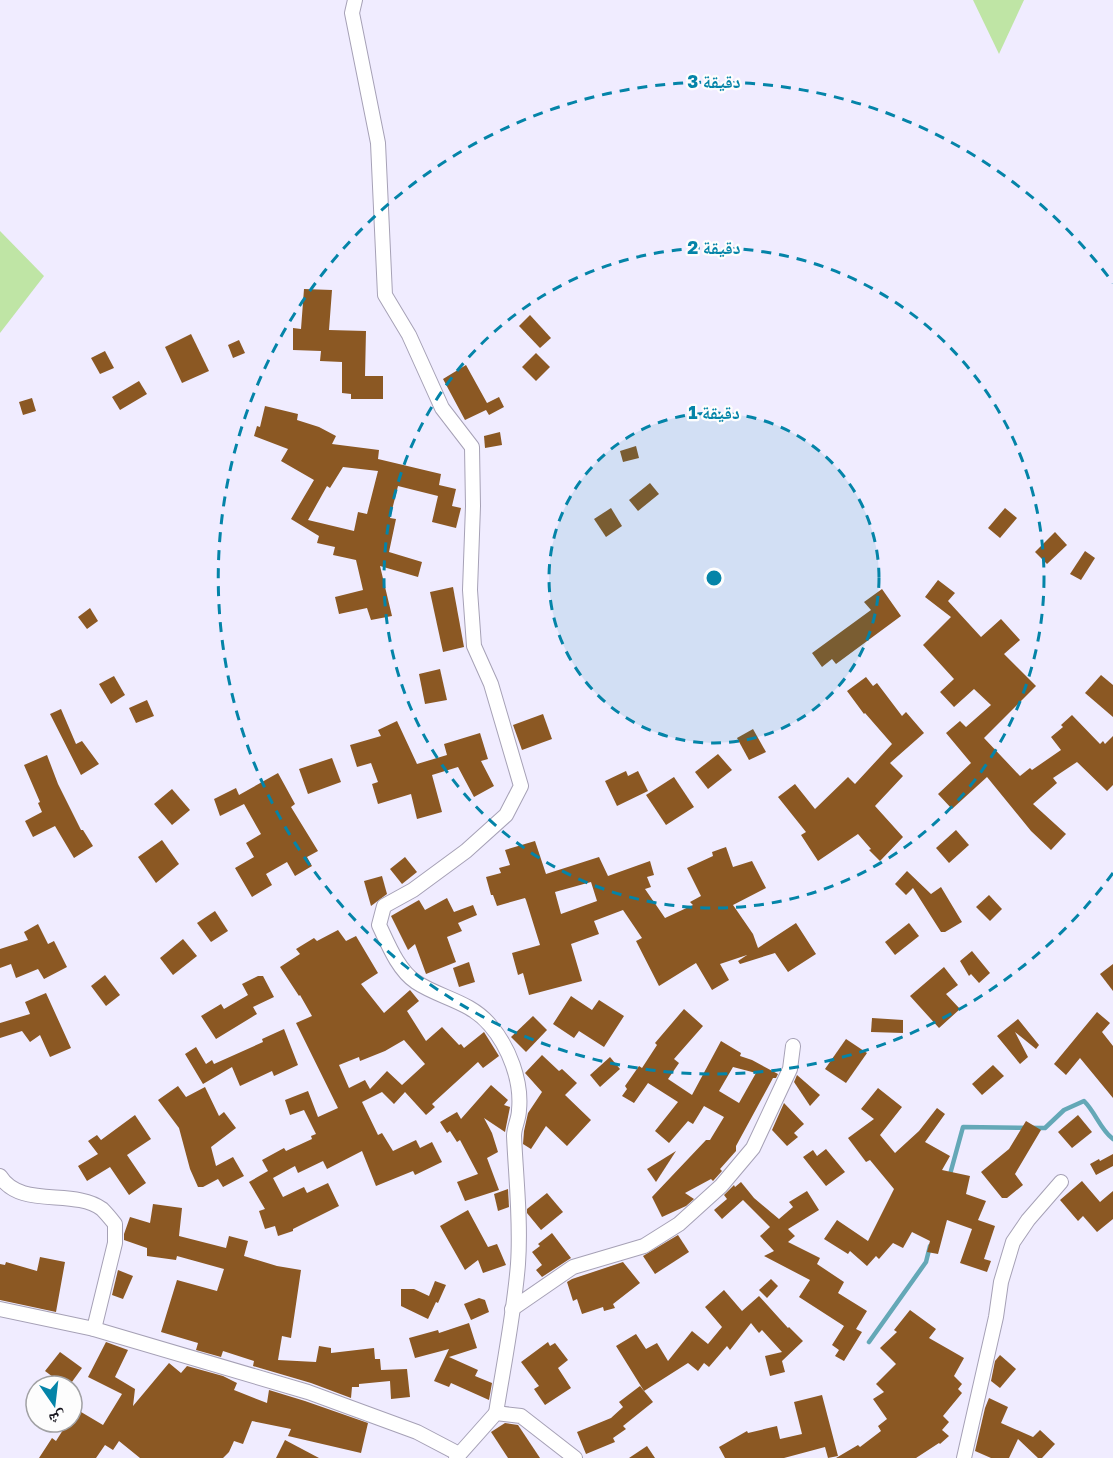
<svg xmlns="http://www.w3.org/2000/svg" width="1113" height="1458" viewBox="0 0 1113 1458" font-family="'Golos Text','Noto Naskh Arabic',sans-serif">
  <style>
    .green { fill: #bfe5a5 }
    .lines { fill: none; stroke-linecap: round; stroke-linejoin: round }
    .stream { stroke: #64a8b7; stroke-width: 4.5 }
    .building { fill: #8b5823; fill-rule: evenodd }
    .minor-casing { stroke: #a6a1b6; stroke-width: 16 }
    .minor { stroke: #fff; stroke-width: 14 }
    .ring { fill: none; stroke: #0484a8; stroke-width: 3; stroke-dasharray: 10 8 }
    .centre { fill: #0484a8; stroke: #fdfdfd; stroke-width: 3 }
    .ring-label { font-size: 18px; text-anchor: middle; font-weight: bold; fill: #0484a8; stroke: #fdfdfd; stroke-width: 4.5; stroke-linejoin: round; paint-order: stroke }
  </style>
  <rect width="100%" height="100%" fill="#f0ecff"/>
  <g class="green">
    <polygon points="973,0 1024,0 999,54"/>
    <polygon points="0,231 44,276 0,333"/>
  </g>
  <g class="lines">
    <g class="stream">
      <path d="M949,1178L963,1127L1045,1128L1064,1110L1084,1101C1096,1113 1100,1129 1113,1139"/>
      <polyline points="869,1342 926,1262 930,1246"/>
    </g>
  </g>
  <g class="building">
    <polygon points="304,289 332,290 329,330 366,331 365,376 383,376 383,399 351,399 351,394 342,393 342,362 320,361 321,351 293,350 293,328 301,329"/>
    <polygon points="530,315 551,338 540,348 519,326"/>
    <polygon points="191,334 209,371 182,383 165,347"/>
    <polygon points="239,340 245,353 233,358 228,345"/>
    <polygon points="105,351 114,368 100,374 91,358"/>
    <polygon points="536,353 550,367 536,381 522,367"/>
    <polygon points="466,365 487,403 499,397 504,407 489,415 486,410 465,420 443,379"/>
    <polygon points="139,381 147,394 120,410 112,397"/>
    <polygon points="32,398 36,411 23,415 19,402"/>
    <path d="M265,406L298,414L297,420L319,427L336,436L332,444L379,450L378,459L441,474L439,485L456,489L452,506L461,508L456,528L432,522L438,496L398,486L390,518L396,519L389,552L422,562L418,577L380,566L392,616L371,620L367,608L339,614L335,597L363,590L356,560L333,555L335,547L317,543L319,536L291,519L314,480L281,461L288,449L254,436L257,426L260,427ZM343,467L378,471L367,514L358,512L354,531L308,520L327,486L330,488Z"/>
    <polygon points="500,432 502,445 485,448 484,436"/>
    <polygon points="636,446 639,458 623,462 620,451"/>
    <polygon points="650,483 659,494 638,511 629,500"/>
    <polygon points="611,508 622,526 606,537 594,519"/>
    <polygon points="1005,508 1017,518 1000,538 988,528"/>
    <polygon points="1055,532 1067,545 1047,564 1035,552"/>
    <polygon points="1085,551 1095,558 1081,580 1070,574"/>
    <polygon points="938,580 955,593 948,601 981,637 1001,619 1020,640 1004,654 1036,686 984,738 1020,776 1030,768 1032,770 1061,750 1051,737 1063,727 1061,725 1072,715 1100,744 1103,741 1105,744 1113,736 1113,785 1107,791 1077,762 1053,778 1057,783 1033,804 1066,834 1051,850 1031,831 987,777 952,809 938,794 971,763 946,733 960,721 966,727 991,705 974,689 954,707 940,692 954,679 923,645 951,617 925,597"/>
    <polygon points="453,587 464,647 443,652 430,592"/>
    <polygon points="882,589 901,616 836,664 832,659 822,667 812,653 871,610 864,602"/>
    <polygon points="90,608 98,621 87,629 78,617"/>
    <polygon points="440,669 447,700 425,704 419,674"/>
    <polygon points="1101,675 1113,685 1113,717 1085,693"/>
    <polygon points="114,676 125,695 111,704 99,684"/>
    <polygon points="866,677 873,686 877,683 902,716 906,712 924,733 890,763 903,776 875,806 903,837 880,861 869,850 871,849 858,834 818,861 801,835 806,832 778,797 795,784 815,809 848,777 855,784 892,744 865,713 864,714 847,691"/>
    <polygon points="147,700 154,716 136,723 129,708"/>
    <polygon points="61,709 76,744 82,741 99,764 81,775 50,714"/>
    <polygon points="543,714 552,739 522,750 513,725"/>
    <polygon points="397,721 417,764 447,755 444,744 480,733 488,759 481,761 494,786 474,797 458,767 432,775 442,812 417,819 411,794 378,804 372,784 378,782 371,763 357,767 350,745 381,736 378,730"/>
    <polygon points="753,729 766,752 749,760 737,738"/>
    <polygon points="718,754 732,770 708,789 695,772"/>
    <polygon points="47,755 58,784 81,830 83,830 93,846 74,858 55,826 33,837 25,821 42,812 38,803 40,802 24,765"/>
    <polygon points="332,758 341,782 308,794 299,769"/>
    <polygon points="626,771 628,776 638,771 648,791 617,806 605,781"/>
    <polygon points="278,773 295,804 291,807 318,851 307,857 312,866 295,876 287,862 266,874 272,885 252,897 235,868 254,857 246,843 261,834 244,804 220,816 214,799 236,788 239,795"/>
    <polygon points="674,777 694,807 666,825 646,795"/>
    <polygon points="172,789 190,810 172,825 154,804"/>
    <polygon points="956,830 969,845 949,863 936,848"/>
    <polygon points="162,840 179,864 156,883 138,857"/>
    <path d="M535,841L546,874L599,857L608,876L650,861L654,875L647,877L651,887L645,889L665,918L693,905L690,902L701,896L687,868L713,856L712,852L726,847L733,867L752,861L766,888L733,905L753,934L758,948L796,923L816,954L788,972L775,953L740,964L738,961L747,955L720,964L729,980L712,990L696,963L659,986L636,941L642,938L623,910L594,921L599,934L571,944L582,981L529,995L523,973L518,975L512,953L540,945L526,900L525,898L497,906L493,895H491L486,877L501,873L499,868L510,865L505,850ZM591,882L597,901L561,914L555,892Z"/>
    <polygon points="405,857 417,872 402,884 390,869"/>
    <polygon points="907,871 931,894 941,887 962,922 945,932 941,932 913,888 906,895 895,884"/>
    <polygon points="382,876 387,894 371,906 364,881"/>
    <polygon points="989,895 1002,909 990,921 976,907"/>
    <polygon points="447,898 454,912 473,905 477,915 458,923 462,931 447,937 456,962 426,974 415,944 408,950 391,916 419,900 425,910"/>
    <polygon points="215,911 228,931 211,942 197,923"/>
    <polygon points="909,923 919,936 895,955 885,942"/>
    <polygon points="38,924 48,944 54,941 67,967 44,979 38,969 16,978 11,964 0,968 0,949 28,940 24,932"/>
    <path d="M338,930L346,941L356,936L378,973L361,984L384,1013L410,990L419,1001L407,1011L426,1041L442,1027L459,1045L461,1044L464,1048L484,1032L499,1056L483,1068L478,1062L432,1104L435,1107L426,1115L405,1092L394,1104L382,1092L362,1102L378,1135L382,1133L393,1151L416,1140L420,1148L432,1142L442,1162L415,1175L413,1171L376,1186L362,1151L327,1169L323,1161L298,1173L295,1166L273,1178L283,1197L304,1187L307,1193L328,1183L339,1206L293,1229V1231L278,1236L275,1226L265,1229L259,1211L265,1209L249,1182L268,1171L262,1160L284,1148L286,1151L312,1139L311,1136L316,1134L304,1110L290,1115L285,1100L308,1091L318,1117L338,1108L296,1023L312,1016L300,995L299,996L280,967L300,954L296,949L314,938L317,941ZM404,1040L425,1064L402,1085L387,1071L370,1089L365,1080L349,1088L339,1065L359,1057L360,1061L385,1051Z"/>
    <polygon points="183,939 197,956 173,975 160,958"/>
    <polygon points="972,951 990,973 979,983 971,974 969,976 960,961"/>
    <polygon points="469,962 475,982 459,987 453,968"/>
    <polygon points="1113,964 1113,991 1100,974"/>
    <polygon points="944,967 958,985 946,994 960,1009 939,1028 910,996"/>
    <polygon points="105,975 120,995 106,1006 91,986"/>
    <polygon points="258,976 263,976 274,997 253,1007 257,1014 216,1039 201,1016 221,1004 224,1009 248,995 242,984"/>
    <polygon points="46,993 71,1048 50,1057 40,1035 30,1042 22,1031 0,1038 0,1023 30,1014 25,1002"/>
    <polygon points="571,996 592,1010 599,1000 624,1016 604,1047 579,1031 574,1038 553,1024"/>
    <path d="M684,1009L703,1026L674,1059L679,1063L668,1079L692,1095L721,1041L741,1053L740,1056L752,1060L778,1074L776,1078H773L736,1146V1151L720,1169L722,1171L713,1181L711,1179L685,1193L694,1199L686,1206L662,1217L652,1197L706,1140H710L724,1117L704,1106L693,1124L688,1121L669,1143L655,1131L678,1102L648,1083L634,1103L622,1096L627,1089L625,1086L639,1066L642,1068L657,1045L655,1043ZM733,1067L756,1073L739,1103L719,1091Z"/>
    <polygon points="1097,1012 1110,1023 1102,1032 1113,1046 1113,1098 1080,1058 1066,1075 1054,1064"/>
    <polygon points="533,1016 547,1030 526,1052 511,1037"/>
    <polygon points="872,1018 903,1020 903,1033 871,1032"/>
    <polygon points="1018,1019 1039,1045 1036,1049 1015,1032 1028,1057 1020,1064 997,1036"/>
    <polygon points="284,1029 298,1065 274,1076 272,1071 240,1086 232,1067 203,1084 185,1054 196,1047 206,1064 212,1060 214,1064 263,1042 262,1039"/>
    <polygon points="846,1039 867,1053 846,1083 825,1069"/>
    <polygon points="542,1055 559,1071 562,1069 577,1083 565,1095 591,1120 567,1146 546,1126 531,1149 523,1144 524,1131 528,1113 542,1092 525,1073"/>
    <polygon points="610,1057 620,1069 600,1087 590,1075"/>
    <polygon points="993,1065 1004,1076 982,1095 972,1084"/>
    <polygon points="797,1075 820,1095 810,1106 794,1082"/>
    <polygon points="491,1085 508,1100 504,1105 510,1107 505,1132 484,1118 492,1133 498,1152 487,1158 499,1190 465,1201 457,1182 478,1174 460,1140 457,1142 450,1131 447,1133 440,1122 457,1112 461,1119"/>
    <polygon points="178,1086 186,1097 205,1087 219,1116 224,1112 236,1128 211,1147 216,1166 233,1157 244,1176 223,1187 218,1179 203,1187 198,1187 190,1169 179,1128 158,1100"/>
    <polygon points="878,1088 902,1107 880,1135 895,1153 919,1131 937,1108 945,1114 925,1142 950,1156 942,1170 970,1176 966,1194 986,1201 978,1220 995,1226 984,1259 991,1261 987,1272 960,1263 972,1229 947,1220 938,1254 927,1252 930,1241 912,1232 903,1248 893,1243 879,1259 876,1256 867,1266 850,1251 848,1254 824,1239 837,1220 868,1241 894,1189 870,1160 866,1162 848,1138 874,1119 861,1109"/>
    <polygon points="784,1103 804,1124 794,1133 798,1137 787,1146 772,1130"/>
    <polygon points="135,1115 151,1139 127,1155 146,1183 129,1195 110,1167 87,1181 78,1166 98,1154 88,1141 97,1135 101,1140"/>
    <polygon points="1078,1115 1092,1132 1072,1148 1058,1132"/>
    <polygon points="1026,1121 1041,1130 1015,1174 1023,1185 1007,1198 1002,1198 981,1172 1009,1149"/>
    <polygon points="826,1149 845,1172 826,1186 803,1157 813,1150 817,1156"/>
    <polygon points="676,1151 656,1182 647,1169"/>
    <polygon points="1113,1154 1113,1166 1096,1175 1090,1164 1099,1159 1100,1161"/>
    <polygon points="1082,1181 1100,1202 1113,1191 1113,1219 1097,1232 1083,1216 1078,1221 1060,1200"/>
    <polygon points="741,1182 754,1198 779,1219 793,1207 789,1202 807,1191 819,1210 788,1229 795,1236 788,1242 820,1258 817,1264 844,1282 838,1293 867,1311 856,1329 862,1332 844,1361 835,1356 839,1350 832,1345 844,1326 799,1297 810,1280 764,1256 774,1251 760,1236 770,1227 743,1200 722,1219 714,1210 727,1199 724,1195 734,1185 735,1187"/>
    <polygon points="508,1189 509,1207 498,1211 494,1194"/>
    <polygon points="547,1193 563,1212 541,1230 527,1213 527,1209"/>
    <polygon points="153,1204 182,1208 179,1236 226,1248 229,1236 248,1241 244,1256 277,1266 301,1270 291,1338 282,1336 278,1360 316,1362 319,1346 331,1348 331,1353 374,1348 375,1359 380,1359 381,1370 407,1369 410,1397 391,1399 390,1381 359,1384 359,1387 352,1387 351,1398 311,1383 253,1366 254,1361 223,1351 221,1357 196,1350 198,1343 161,1332 177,1280 217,1291 224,1269 177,1256 176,1260 147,1256 147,1248 124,1240 124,1234 130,1217 150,1223"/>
    <polygon points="468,1210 488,1247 497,1244 506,1265 483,1273 478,1260 465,1270 440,1226"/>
    <polygon points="552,1233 571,1258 542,1277 536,1270 542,1265 532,1252 540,1246 538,1244"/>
    <polygon points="678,1235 689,1252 655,1274 643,1256"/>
    <polygon points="40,1257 65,1262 56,1312 0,1300 0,1264 5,1265 6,1262 37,1271"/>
    <polygon points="623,1262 640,1283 613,1304 615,1308 604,1311 603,1307 582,1314 577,1299 573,1301 567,1282 572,1279"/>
    <polygon points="118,1270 133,1276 123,1299 112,1295"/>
    <polygon points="771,1279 778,1286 767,1298 759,1290"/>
    <polygon points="435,1281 446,1285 438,1303 436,1302 428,1319 401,1306 401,1289 414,1289 429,1296"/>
    <polygon points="724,1290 742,1311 759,1296 788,1328 789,1327 803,1341 782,1361 785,1372 770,1376 765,1356 782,1352 762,1330 759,1333 751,1323 730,1350 727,1346 709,1367 704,1363 698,1371 688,1363 644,1391 616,1346 636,1334 646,1349 657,1343 668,1361 692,1331 708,1344 722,1327 705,1307"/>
    <polygon points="479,1298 485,1300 489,1312 471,1320 464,1304"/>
    <polygon points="910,1310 936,1329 929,1338 964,1358 954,1376 962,1384 958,1389 962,1393 943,1416 949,1422 942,1430 949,1436 940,1444 939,1443 916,1458 836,1458 858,1445 860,1447 881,1431 878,1426 887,1419 873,1399 884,1392 876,1384 896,1364 880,1348 897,1332 894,1330"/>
    <polygon points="469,1323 477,1348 449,1357 478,1370 475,1376 492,1383 489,1400 451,1383 449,1387 434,1381 449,1349 415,1358 409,1338 438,1330 439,1333"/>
    <polygon points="106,1342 128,1350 115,1377 135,1389 133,1406 169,1363 181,1373 187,1366 223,1376 237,1383 234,1390 267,1403 269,1390 305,1401 368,1423 361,1453 288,1436 291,1429 252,1421 243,1444 234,1441 229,1452 223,1458 140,1458 119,1441 113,1450 105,1445 96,1458 39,1458 52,1438 56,1441 68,1422 72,1422 72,1415 76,1409 103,1425 122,1394 88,1377"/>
    <polygon points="548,1342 550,1346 555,1343 568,1360 558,1368 571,1388 545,1405 534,1389 539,1386 521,1362"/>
    <polygon points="60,1352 82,1368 69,1386 65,1386 45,1371"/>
    <polygon points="1000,1355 1016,1369 1000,1388 991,1381 995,1361"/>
    <polygon points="640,1386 653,1402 623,1426 626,1429 613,1438 615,1442 586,1454 577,1432 611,1418 623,1407 619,1402"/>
    <polygon points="822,1395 838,1456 828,1458 825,1447 784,1458 725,1458 719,1447 747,1431 748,1433 777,1426 780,1439 802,1434 794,1402"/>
    <polygon points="989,1398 1008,1407 1001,1423 1033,1437 1040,1430 1055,1444 1042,1458 1038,1458 1018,1439 1009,1458 991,1458 975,1451 985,1408"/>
    <polygon points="505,1423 518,1425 540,1458 508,1458 491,1432"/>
    <polygon points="285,1440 319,1458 276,1458"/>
    <polygon points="647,1446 655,1458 629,1458"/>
  </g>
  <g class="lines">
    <defs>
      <g id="minor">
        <path d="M355,0L352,13L378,143L385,295L409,335L442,408L472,447L473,506L470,590L474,646L491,684L521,786L506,815L466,851L413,890L384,906L379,925C388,944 398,970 416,982C440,998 470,1001 490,1025C509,1047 522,1081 519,1110C519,1119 514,1127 514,1136C516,1178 521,1222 518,1264C514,1314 504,1363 496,1413"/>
        <path d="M0,1176C20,1209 74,1188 102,1209C106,1213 111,1219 115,1224V1243L94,1329"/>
        <polyline points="0,1309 94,1329 308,1392 417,1432 459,1454"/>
        <polyline points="512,1309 573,1267 644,1246 679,1224 721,1186 753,1148 790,1069 793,1046"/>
        <polyline points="456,1458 496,1413 521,1416 575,1458"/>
        <polyline points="964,1458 996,1317 1001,1282 1013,1242 1028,1220 1061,1182"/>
      </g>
    </defs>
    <use href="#minor" class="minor-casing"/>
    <use href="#minor" class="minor"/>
  </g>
  <circle cx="714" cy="578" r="165" fill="#0484a8" fill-opacity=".12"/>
  <g class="ring">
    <circle cx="714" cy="578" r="165"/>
    <circle cx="714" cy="578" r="330"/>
    <path d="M1113 873A496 496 0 1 1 1113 283"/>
  </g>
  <circle cx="714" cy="578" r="9" class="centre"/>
  <g class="ring-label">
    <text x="714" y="88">3 دقيقة</text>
    <text x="714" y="254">2 دقيقة</text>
    <text x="714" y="419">1 دقيقة</text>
  </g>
  <g transform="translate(54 1404) rotate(166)"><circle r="28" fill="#fdfdfd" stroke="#a1a1a4" stroke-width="1.5"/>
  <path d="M0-4.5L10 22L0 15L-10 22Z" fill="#0484a8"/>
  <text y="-9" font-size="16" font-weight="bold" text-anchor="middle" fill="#18161e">ش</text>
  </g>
</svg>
